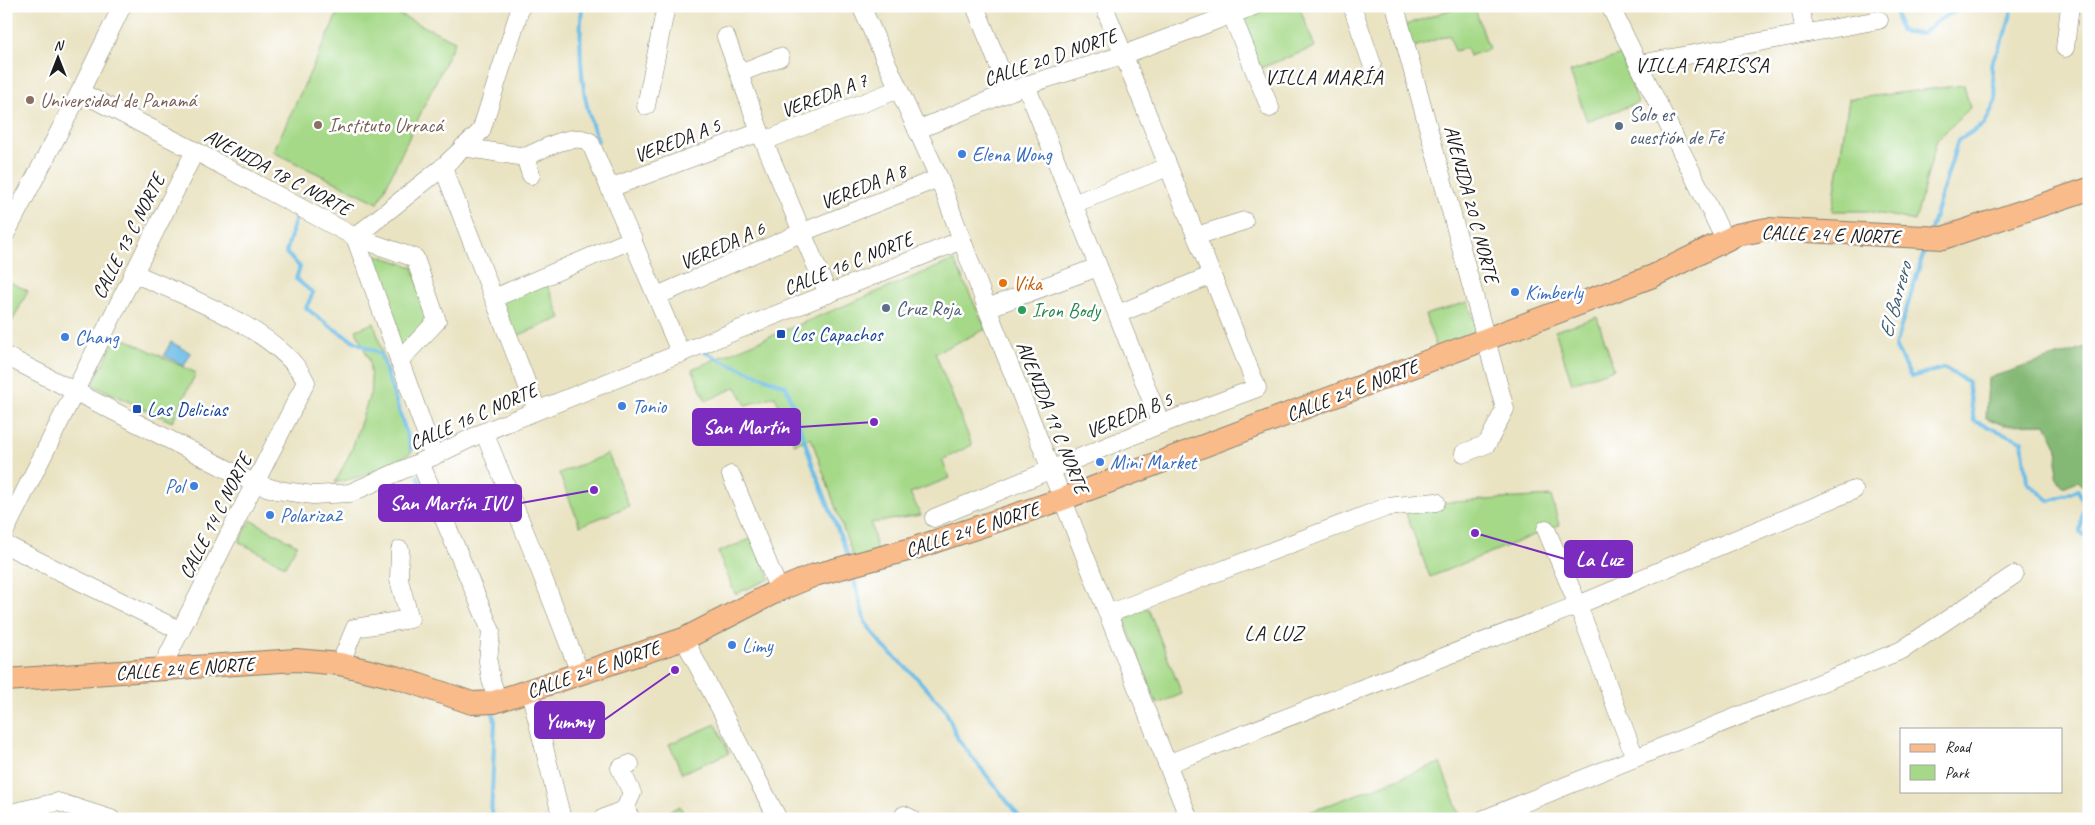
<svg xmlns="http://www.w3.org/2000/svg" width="2095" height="825" viewBox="0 0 2095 825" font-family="Caveat,sans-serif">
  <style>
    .green { fill: #a5d988; stroke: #607a52 }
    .forest { fill: #84b974; stroke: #506a48 }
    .water { fill: #6cbde7; stroke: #446c82 }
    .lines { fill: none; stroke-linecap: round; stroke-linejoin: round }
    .stream { stroke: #6cbde7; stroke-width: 4 }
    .minor-casing { stroke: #82806f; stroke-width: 19 }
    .major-casing { stroke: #82806f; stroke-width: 24 }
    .minor { stroke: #fff; stroke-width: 18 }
    .major { stroke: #fabb8b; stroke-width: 22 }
    .education-dot { fill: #8d6e63; stroke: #fff; stroke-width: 2 }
    .service-dot { fill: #5c6f8a; stroke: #fff; stroke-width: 2 }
    .shop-dot { fill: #3f7fe0; stroke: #fff; stroke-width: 2 }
    .food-dot { fill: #e8710a; stroke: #fff; stroke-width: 2 }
    .leisure-dot { fill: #2e9e5b; stroke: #fff; stroke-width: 2 }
    .transit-dot { fill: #1a4fb4; stroke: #fff; stroke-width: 2 }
    .labels { text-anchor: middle; stroke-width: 5; stroke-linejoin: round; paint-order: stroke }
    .street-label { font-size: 20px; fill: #1c1c1c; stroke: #fff }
    .education-label { font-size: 20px; fill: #785e54; stroke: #fff; text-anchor: start }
    .service-label { font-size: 20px; fill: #4e5e75; stroke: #fff; text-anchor: start }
    .shop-label { font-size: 20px; fill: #366cbe; stroke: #fff; text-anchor: start }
    .food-label { font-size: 20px; fill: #c56008; stroke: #fff; text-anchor: start }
    .leisure-label { font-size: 20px; fill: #27864d; stroke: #fff; text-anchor: start }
    .transit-label { font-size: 20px; fill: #164399; stroke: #fff; text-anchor: start }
    .neighbourhood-label { font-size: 21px; letter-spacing: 1px; fill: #1c1c1c; stroke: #fff }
    .water-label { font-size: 21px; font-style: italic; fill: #3c5c6d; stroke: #fff }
    .leader { fill: none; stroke: #7b2cbf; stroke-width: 2 }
    .callout-dot { fill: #7b2cbf; stroke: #fff; stroke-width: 2 }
    .callout { fill: #7b2cbf; stroke: #7b2cbf; stroke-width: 2 }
    .callout-label { font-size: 21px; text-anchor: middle; font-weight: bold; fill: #fff }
  </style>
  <rect width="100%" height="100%" fill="#fff"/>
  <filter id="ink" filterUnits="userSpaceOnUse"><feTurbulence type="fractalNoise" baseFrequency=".02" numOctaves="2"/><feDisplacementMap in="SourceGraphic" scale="10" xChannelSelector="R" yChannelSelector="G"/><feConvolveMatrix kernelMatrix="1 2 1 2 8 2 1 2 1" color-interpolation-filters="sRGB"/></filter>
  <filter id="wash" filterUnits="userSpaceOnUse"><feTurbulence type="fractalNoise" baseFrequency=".0096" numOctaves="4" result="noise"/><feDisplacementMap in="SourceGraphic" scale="20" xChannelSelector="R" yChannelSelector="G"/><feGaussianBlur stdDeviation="1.12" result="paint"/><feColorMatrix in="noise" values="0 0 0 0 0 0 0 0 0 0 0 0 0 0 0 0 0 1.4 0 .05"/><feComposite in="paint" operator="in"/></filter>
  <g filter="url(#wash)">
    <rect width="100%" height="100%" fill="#e9e3c2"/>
    <g class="green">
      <polygon points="341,6 381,6 455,41 378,203 273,152"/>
      <polygon points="1272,6 1299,6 1315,47 1258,69 1238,19"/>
      <polygon points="1461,6 1474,6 1489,49 1469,56 1466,48 1455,51 1449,35 1411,48 1403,26"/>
      <polygon points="1621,55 1638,103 1587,121 1570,72"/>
      <polygon points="1964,85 1970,108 1937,140 1915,221 1868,211 1832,211 1849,99"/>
      <polygon points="374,254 413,267 430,323 399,355 373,264"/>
      <polygon points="954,260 986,329 935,353 972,445 942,460 950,478 910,493 921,515 871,523 877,551 854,559 811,438 794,444 775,396 746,405 736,387 706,401 692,369"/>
      <polygon points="6,280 28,291 6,333"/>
      <polygon points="545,280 561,318 514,337 498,299"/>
      <polygon points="1468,302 1479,336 1437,349 1425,315"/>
      <polygon points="1597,317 1614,369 1572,383 1555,331"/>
      <polygon points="374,323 411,453 373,473 335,483 352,449 372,388 369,360 356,330"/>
      <polygon points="117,335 196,373 172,422 93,385"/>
      <polygon points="608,454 629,506 580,526 559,473"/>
      <polygon points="1551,496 1559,525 1430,577 1405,511 1421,504"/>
      <polygon points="251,520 297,545 285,566 239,542"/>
      <polygon points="753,538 770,579 735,594 718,552"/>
      <polygon points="1148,608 1182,694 1157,704 1123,618"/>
      <polygon points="716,724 729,753 682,773 669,744"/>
      <polygon points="1440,763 1461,819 1291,819"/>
      <polygon points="680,806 686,819 653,819"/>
    </g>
    <polygon class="forest" points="2089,346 2089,492 2078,481 2063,487 2056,476 2058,448 2046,424 2004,425 1986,418 1988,378"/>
    <polygon class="water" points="171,342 191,353 184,366 164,355"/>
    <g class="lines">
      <g class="stream">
        <path d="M582,6C578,52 580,98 598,141"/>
        <polyline points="1895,6 1900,31 1921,34 1942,18 1965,6"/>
        <polyline points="301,197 301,196"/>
        <path d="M296,217L286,253L300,267L296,279L313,293L306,308C333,329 348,340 380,353L412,450"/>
        <polyline points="1931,229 1958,140 1984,125 1996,100 1991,64 2006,33 2012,9 2009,6"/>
        <polyline points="1926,245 1895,346 1911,377 1944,368 1968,382 1974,421 2022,441 2027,482 2050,501 2078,490 2084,503 2080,532 2089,538"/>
        <polyline points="704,351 722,361 786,386 813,466 849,558"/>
        <polyline points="418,476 425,495"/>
        <polyline points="852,572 865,622 882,645 916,677 945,709 958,739 1021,819"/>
        <polyline points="491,819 495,721 492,709"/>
      </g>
    </g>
  </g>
  <g filter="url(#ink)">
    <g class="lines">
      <defs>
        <g id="minor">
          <polyline points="861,6 939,178 987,308 1189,819"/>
          <polyline points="975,6 1009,91"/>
          <polyline points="1228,6 1270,108"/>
          <polyline points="1352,6 1372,64"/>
          <polyline points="1395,6 1505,409 1487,444 1464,453"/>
          <polyline points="1610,6 1725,240"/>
          <polyline points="1800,6 1805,33"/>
          <polyline points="726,37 760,132 828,294"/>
          <polyline points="2065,48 2070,6"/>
          <polyline points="1639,64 1879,20"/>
          <polyline points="740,73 780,57"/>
          <polyline points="1026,85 1161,424"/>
          <polyline points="80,92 195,151 355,237 415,258 437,321 399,361"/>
          <polyline points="646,106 666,6"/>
          <polyline points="917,130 1026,85 1123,55 1254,6"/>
          <polyline points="764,141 899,89"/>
          <polyline points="463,147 525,157 531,175"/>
          <path d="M525,157C542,150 573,131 590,142L681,354"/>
          <polyline points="443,167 537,410"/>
          <polyline points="610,188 760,132"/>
          <polyline points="1073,204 1168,167"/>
          <polyline points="6,233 80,92 122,6"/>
          <polyline points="1196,236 1244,221"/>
          <polyline points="355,237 443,167 481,131 521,6"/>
          <polyline points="355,237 434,456"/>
          <path d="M133,273C183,295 282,331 306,382L161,669"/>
          <polyline points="657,296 803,232 939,178"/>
          <polyline points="494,298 633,239"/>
          <polyline points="987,308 1098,267"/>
          <polyline points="1118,314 1212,275"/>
          <polyline points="6,356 256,484 277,490 313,495 350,493 434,456 484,432 962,240"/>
          <polyline points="484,432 531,547 580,673"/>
          <polyline points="420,462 491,631 488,661 491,680 498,701"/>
          <polyline points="731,475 779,590"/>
          <polyline points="934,518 1161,424 1257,388 1104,6"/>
          <polyline points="6,529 195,151"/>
          <polyline points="1546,529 1578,605 1635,758"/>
          <polyline points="6,545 181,631"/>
          <polyline points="1108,614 1387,507 1436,502"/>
          <polyline points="684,639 778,819"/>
          <polyline points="340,664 355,628 410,619 399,580 400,550"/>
          <polyline points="530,691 562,819"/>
          <polyline points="1167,764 1578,605 1854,490"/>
          <polyline points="625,809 632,793 620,768 630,764"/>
          <polyline points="6,814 58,802 111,819"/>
          <polyline points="904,815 912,819"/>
          <polyline points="602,819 625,809 630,817"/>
          <polyline points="1484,819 1902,650 2014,575"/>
        </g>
        <polyline id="major" points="6,680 296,660 340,664 399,678 472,703 494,702 684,639 779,590 815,575 915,548 1063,499 1653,276 1736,235 1767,229 1943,238 2089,189"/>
      </defs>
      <use href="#minor" class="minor-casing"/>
      <use href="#major" class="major-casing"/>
      <use href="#minor" class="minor"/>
      <use href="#major" class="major"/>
    </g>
  </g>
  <g class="education-dot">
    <circle cx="30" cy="100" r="5"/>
    <circle cx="318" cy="125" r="5"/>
  </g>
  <g class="service-dot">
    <circle cx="1619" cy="126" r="5"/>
    <circle cx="886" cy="308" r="5"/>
  </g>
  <g class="shop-dot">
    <circle cx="962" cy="154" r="5"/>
    <circle cx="1515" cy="292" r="5"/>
    <circle cx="65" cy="337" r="5"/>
    <circle cx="622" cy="406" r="5"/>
    <circle cx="1100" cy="462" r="5"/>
    <circle cx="194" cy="486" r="5"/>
    <circle cx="270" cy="515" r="5"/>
    <circle cx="732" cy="645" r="5"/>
  </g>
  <circle class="food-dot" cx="1003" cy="283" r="5"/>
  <circle class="leisure-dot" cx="1022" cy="310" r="5"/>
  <g class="transit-dot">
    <rect x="776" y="329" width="10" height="10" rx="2.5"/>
    <rect x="132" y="404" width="10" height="10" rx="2.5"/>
  </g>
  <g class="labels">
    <g class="street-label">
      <text transform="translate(1050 57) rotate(-19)" y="7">CALLE 20 D NORTE</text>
      <text transform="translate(824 95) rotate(-21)" y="7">VEREDA A 7</text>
      <text transform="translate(677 140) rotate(-21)" y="7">VEREDA A 5</text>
      <text transform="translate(278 172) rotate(28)" y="7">AVENIDA 18 C NORTE</text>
      <text transform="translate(863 186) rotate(-22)" y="7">VEREDA A 8</text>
      <text transform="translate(1472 204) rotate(75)" y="7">AVENIDA 20 C NORTE</text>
      <text transform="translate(1831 234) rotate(2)" y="7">CALLE 24 E NORTE</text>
      <text transform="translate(128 236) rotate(-63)" y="7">CALLE 13 C NORTE</text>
      <text transform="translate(722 245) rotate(-24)" y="7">VEREDA A 6</text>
      <text transform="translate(848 263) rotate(-22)" y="7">CALLE 16 C NORTE</text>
      <text transform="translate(1352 390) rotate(-21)" y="7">CALLE 24 E NORTE</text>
      <text transform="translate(1129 415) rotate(-22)" y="7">VEREDA B 5</text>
      <text transform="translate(473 416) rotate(-24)" y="7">CALLE 16 C NORTE</text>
      <text transform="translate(1053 417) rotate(68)" y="7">AVENIDA 19 C NORTE</text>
      <text transform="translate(215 516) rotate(-63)" y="7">CALLE 14 C NORTE</text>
      <text transform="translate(972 529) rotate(-18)" y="7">CALLE 24 E NORTE</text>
      <text transform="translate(185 668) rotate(-4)" y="7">CALLE 24 E NORTE</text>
      <text transform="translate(593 669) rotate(-19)" y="7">CALLE 24 E NORTE</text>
    </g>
    <g class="education-label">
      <text x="40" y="107">Universidad de Panamá</text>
      <text x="328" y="132">Instituto Urracá</text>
    </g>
    <g class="service-label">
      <text x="1629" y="121">Solo es<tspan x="1629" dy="23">cuestión de Fé</tspan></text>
      <text x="896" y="315">Cruz Roja</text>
    </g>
    <g class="shop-label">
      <text x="972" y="161">Elena Wong</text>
      <text x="1525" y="299">Kimberly</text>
      <text x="75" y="344">Chang</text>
      <text x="632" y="413">Tonio</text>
      <text x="1110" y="469">Mini Market</text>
      <text x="184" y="493" text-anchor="end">Pol</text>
      <text x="280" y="522">Polariza2</text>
      <text x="742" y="652">Limy</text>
    </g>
    <g class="food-label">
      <text x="1013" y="290">Vika</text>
    </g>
    <g class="leisure-label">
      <text x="1032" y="317">Iron Body</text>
    </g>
    <g class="transit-label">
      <text x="791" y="341">Los Capachos</text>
      <text x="147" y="416">Las Delicias</text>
    </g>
    <g class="neighbourhood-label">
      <text x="1702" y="72">VILLA FARISSA</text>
      <text x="1324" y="84">VILLA MARÍA</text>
      <text x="1274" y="640">LA LUZ</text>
    </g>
    <g class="water-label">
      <text transform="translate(1895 300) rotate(-75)" y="7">El Barrero</text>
    </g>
  </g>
  <path class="leader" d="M874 422L800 427M594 490L521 503M1475 533L1565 559M675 670L604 720"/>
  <g class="callout-dot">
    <circle cx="874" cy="422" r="5"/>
    <circle cx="594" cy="490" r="5"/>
    <circle cx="1475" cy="533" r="5"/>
    <circle cx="675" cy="670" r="5"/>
  </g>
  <g class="callout">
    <rect x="693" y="409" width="107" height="36" rx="5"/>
    <rect x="379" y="485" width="142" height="36" rx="5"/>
    <rect x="1565" y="541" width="67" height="36" rx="5"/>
    <rect x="535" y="702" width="69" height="36" rx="5"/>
  </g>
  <g class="callout-label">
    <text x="746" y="434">San Martín</text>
    <text x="450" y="510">San Martín IVU</text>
    <text x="1599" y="566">La Luz</text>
    <text x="569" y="728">Yummy</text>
  </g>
  <rect width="2095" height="825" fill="none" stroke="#fff" stroke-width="25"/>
  <rect x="1900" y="728" width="162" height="65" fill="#ffffff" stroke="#a4a4a4"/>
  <rect x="1910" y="744" width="25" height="8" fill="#fabb8b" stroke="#a4a4a4"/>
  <text x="1945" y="752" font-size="15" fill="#1c1c1c">Road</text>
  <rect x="1910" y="765" width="25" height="15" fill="#a5d988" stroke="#a4a4a4"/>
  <text x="1945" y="778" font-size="15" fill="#1c1c1c">Park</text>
  <g transform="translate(58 58)" stroke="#ffffff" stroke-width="4" paint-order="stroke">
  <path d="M0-4L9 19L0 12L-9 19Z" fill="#1c1c1c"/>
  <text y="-8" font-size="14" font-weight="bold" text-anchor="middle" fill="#1c1c1c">N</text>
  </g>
</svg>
